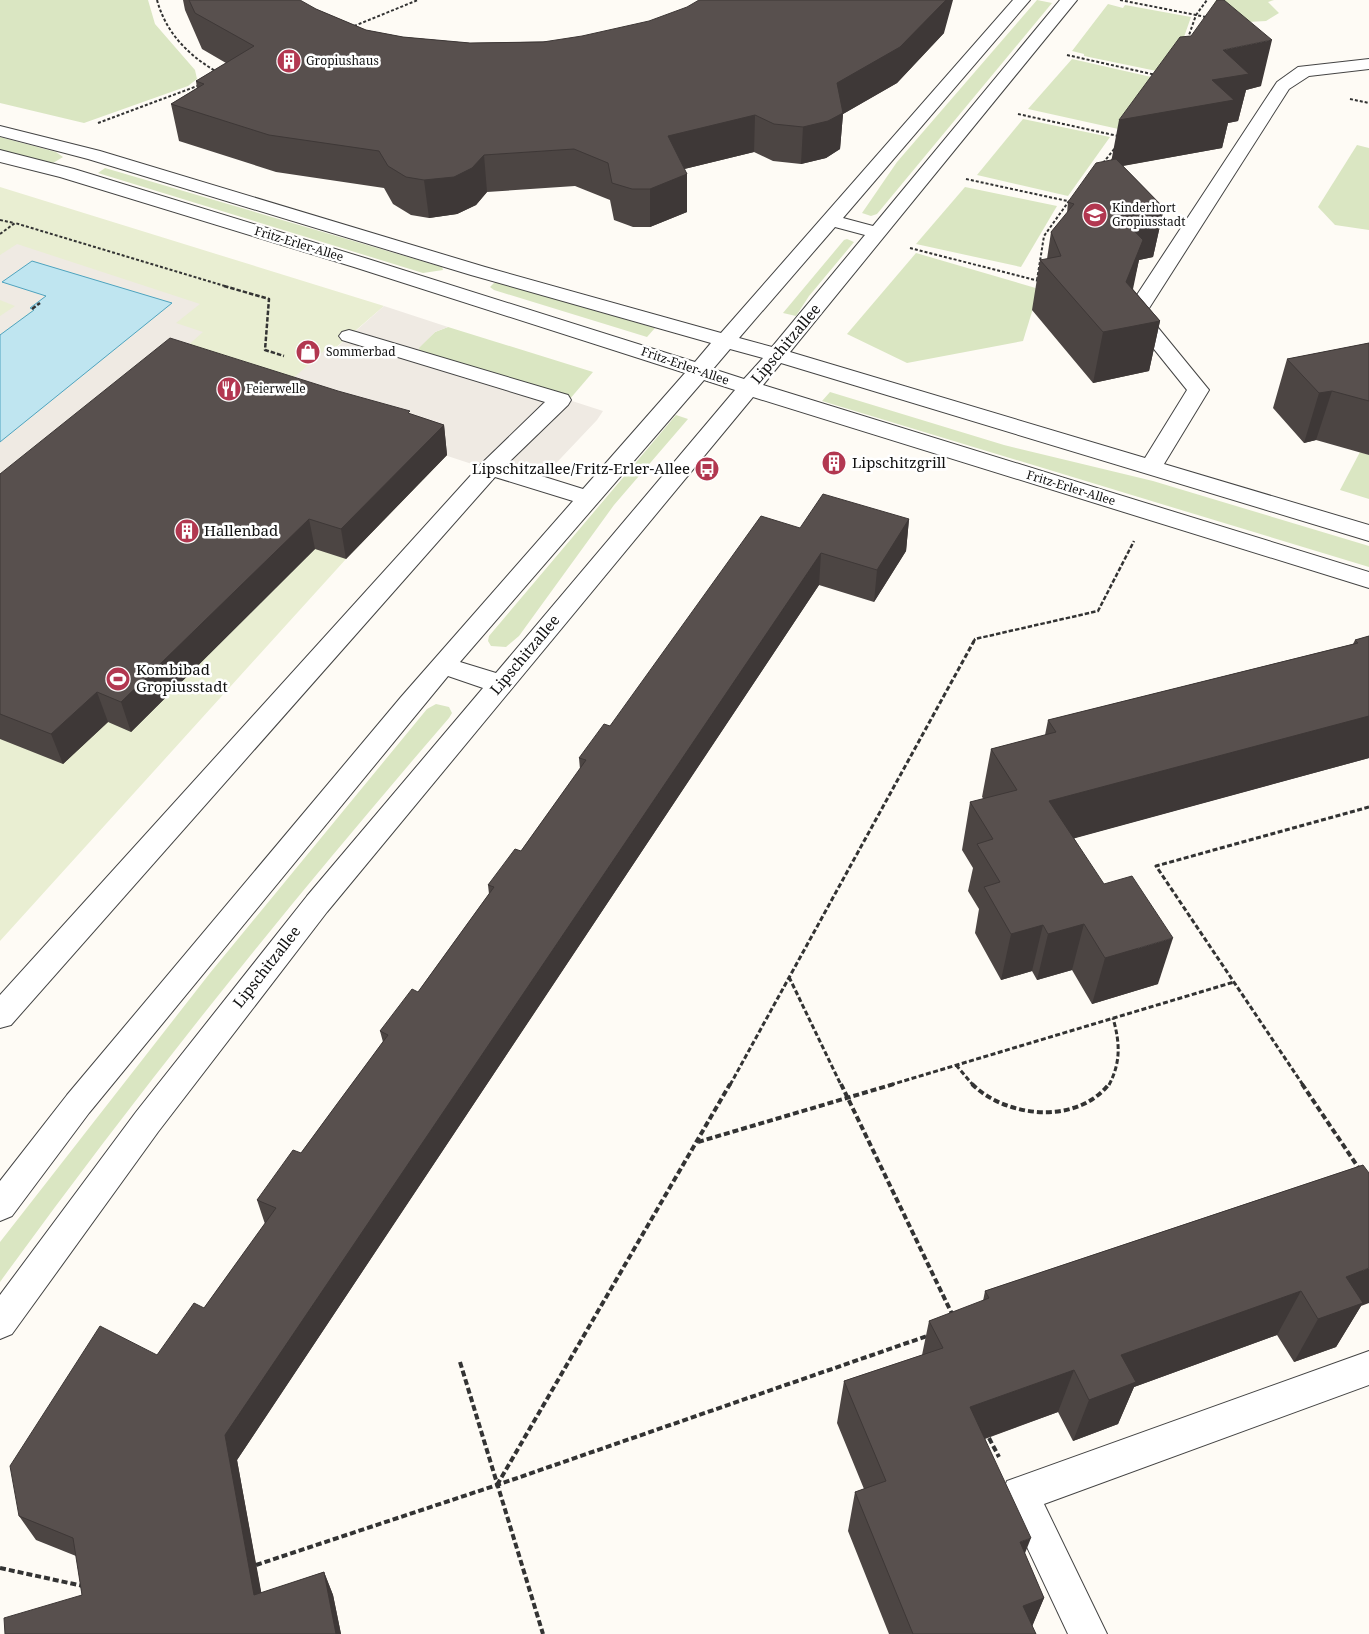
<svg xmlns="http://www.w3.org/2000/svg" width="1369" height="1634" viewBox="0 0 1369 1634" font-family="'Noto Serif',serif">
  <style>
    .green { fill: #dae6c2 }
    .pitch { fill: #e9eed2 }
    .plaza { fill: #efeae3 }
    .water { fill: #bfe5f0; stroke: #4ea3bf }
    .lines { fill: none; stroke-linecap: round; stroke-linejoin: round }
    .minor-casing { stroke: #444; stroke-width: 2 }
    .path-far3 { stroke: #333; stroke-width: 2; stroke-dasharray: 3 2; stroke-linecap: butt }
    .path-far2 { stroke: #333; stroke-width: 2.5; stroke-dasharray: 4.5 2; stroke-linecap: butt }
    .path-far1 { stroke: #333; stroke-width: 3; stroke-dasharray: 5 2.5; stroke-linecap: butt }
    .path { stroke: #333; stroke-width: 4; stroke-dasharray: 6 3; stroke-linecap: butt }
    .minor { fill: #fff; fill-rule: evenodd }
    .wall { fill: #4c4543 }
    .shaded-wall { fill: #3e3837 }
    .building { fill: #58504e; stroke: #3e3837 }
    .labels { text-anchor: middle; stroke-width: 5; stroke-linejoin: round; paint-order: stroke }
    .far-poi-label { font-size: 12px; fill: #111; stroke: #fff; text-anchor: start }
    .far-street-label { font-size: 12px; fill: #111; stroke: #fff }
    .street-label { font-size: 15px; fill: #111; stroke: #fff }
    .poi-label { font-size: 15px; fill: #111; stroke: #fff; text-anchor: start }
  </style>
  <rect width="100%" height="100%" fill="#fefbf5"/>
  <g class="green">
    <polygon points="0,0 148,0 155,24 195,70 197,79 188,86 84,123 0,103"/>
    <polygon points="1037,0 1052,3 877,214 871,216 862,213 897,162"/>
    <polygon points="1216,0 1274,0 1268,2 1279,13 1266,21 1247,22 1207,15"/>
    <polygon points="1108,4 1123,8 1125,5 1191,17 1171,74 1084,56 1084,54 1072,51"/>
    <polygon points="1072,59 1160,79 1123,130 1028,109"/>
    <polygon points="1023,119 1110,137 1068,196 977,175"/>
    <polygon points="0,137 56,152 63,157 53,163 0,150"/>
    <polygon points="1357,145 1369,148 1369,230 1335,225 1318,207"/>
    <polygon points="105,168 442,267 443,270 423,273 98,173"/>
    <polygon points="965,187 1057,206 1021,267 916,244"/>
    <polygon points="847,239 854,242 809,296 796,316 783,313 844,240"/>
    <polygon points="916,253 1039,289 1023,341 907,363 847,334"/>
    <polygon points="494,283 499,283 655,328 647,337 494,290 490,287"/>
    <polygon points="448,327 593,372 569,400 420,352 418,348 435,332"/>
    <polygon points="830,392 1004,445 1153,481 1369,546 1369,567 822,401"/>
    <polygon points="676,415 688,419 614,505 519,636 506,647 491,646 488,641 489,636"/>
    <polygon points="1360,452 1369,455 1369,499 1340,490"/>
    <path d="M436,704L449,707L452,713L449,718C292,900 141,1087 0,1282V1242L18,1219L210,973L427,709Z"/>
  </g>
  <polygon class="pitch" points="0,187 384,306 333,350 328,348 272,398 447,455 346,559 0,941"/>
  <g class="plaza">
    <polygon points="17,244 200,304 176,323 203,332 0,513 0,442 172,303 32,261 3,282 46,296 34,309 0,335 0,316 15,306 0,300 0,255"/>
    <polygon points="384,306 448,327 435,332 419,348 420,352 603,411 597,420 543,477 490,458 481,467 271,398 328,347 334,350"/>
  </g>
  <polygon class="water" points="32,261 172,303 0,442 0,335 34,310 30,308 46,296 2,282"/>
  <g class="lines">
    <defs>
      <g id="minor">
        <path d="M1013,0H1030L843,218L873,226L1060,0H1077L790,352L1145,458L1187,390L1125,313L1277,82L1298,67L1369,59V69L1309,76L1289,89L1146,313L1209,390L1164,464L1369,525V541L781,363L763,385L1369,572V588L753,397L327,912L158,1132L12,1334L0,1339V1295L136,1112L307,896L483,688L448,676L89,1113L12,1216L0,1221V1181L67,1095L401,697L573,501L495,477L11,1025L0,1028V995L482,463L545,402L342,340L339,336L342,332L349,330L356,332L568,395L571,400L568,405L506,465L583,489L685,373L354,267L60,177L0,162V150L74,169L368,259L695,362L711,343L471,275L88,159L0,136V126L100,151L485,267L721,333ZM835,227L865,235L772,347L739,338ZM730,349L763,358L744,379L713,369ZM704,380L735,390L496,673L460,662Z"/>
        <polygon points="1369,1351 1369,1385 1044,1504 1107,1634 1068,1634 1002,1494 1007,1481"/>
      </g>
    </defs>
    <use href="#minor" class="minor-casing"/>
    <g class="path-far3">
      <path d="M157,0C166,33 188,55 217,72"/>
      <polyline points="1120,0 1196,15 1188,38"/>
      <polyline points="1206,17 1196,15 1207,0"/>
      <polyline points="354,26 418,0"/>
      <polyline points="1067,55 1156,75"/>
      <polyline points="1350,99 1369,103"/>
      <polyline points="1018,114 1118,136"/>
      <polyline points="98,123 200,85"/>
      <polyline points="1103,163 1115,148"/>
      <polyline points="966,179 1072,202"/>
      <polyline points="0,220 14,223"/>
      <polyline points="0,234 15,223 228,287"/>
      <polyline points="910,248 1039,281"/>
      <polyline points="1037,280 1044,236 1069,201"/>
    </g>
    <g class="path-far2">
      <polyline points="224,286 269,299 265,350 284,356"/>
      <polyline points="32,309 40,303"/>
      <polyline points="973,643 975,639 1098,611 1134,541"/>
    </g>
    <g class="path-far1">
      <polyline points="789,977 841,1085"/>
      <polyline points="956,1065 973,1085"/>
      <polyline points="730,1085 974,641"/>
      <polyline points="890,1085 1234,982"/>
      <path d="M1109,1085C1121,1062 1120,1043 1113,1018"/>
      <polyline points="1303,1085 1156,866 1369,807"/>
    </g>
    <g class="path">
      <polyline points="841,1084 953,1316"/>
      <path d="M972,1084C1006,1118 1077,1125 1109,1084"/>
      <polyline points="1302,1084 1360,1170"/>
      <polyline points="698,1142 894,1084"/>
      <polyline points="460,1362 543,1634"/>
      <polyline points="989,1438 999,1457"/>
      <polyline points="497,1485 730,1084"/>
      <polyline points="256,1565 497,1485 930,1335"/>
      <polyline points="0,1568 83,1586"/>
    </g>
    <use href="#minor" class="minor"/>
  </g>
  <g class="wall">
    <polygon points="183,0 278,0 316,9 366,30 403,37 470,43 944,33 897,83 843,114 840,149 826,158 801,164 773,161 754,152 684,169 687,174 687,212 650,227 633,227 614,220 610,200 575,186 487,192 476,205 457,214 429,218 411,215 393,204 384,188 276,172 179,141 171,104 197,88 196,81 226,63 202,49 185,10"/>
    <polygon points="1180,37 1261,86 1246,90 1238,121 1228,123 1222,148 1123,166 1164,208 1153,257 1139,260 1132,289 1160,321 1149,371 1093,383 1032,310 1040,260 1047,259 1051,232 1067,213 1068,202 1111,160"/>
    <polygon points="1369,343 1369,455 1316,440 1304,443 1273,408 1287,359"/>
    <polygon points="410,414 444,425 447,455 346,559 315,549 131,732 108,722 63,764 0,739 0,474"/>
    <polygon points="909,519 906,551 874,602 819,585 237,1460 261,1593 324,1572 333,1595 341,1634 5,1634 82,1595 76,1556 36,1540 19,1516 157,1355 204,1308 265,1224 257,1200 301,1153 383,1042 380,1031 418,992 489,894 488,885 521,851 580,769 579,758 800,528"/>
    <polygon points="1369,636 1369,758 1074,838 1158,984 1092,1004 1072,970 1037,980 1032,971 1001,980 975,933 979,909 968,891 973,868 962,850 970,802 984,799 982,797 991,749 1045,735 1048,720 1353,644 1355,640"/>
    <polygon points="1363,1165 1361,1306 1336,1347 1294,1362 1277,1335 1134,1387 1118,1424 1073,1441 1058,1412 985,1439 1025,1554 1044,1598 1032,1626 1036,1634 889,1634 848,1531 855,1492 864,1489 837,1423 844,1381 922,1355 929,1321 983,1301 985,1291"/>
  </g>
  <g class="shaded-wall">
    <polygon points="946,0 953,0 944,33 897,83 843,114 840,149 826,158 801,164 803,127 837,83"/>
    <polygon points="1272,40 1261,86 1246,90 1238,121 1228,123 1222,148 1110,168 1119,120 1212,80 1223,50"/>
    <polygon points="755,115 754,152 668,173 668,136"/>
    <polygon points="484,155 487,192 476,205 457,214 429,218 424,180"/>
    <polygon points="687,174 687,212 650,227 650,189"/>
    <polygon points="1164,208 1153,257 1139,260 1133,289 1160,321 1149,371 1093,383 1103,332 1120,216"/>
    <polygon points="1332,391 1316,440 1304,443 1319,393"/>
    <polygon points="444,425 447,455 346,559 341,529"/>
    <polygon points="309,519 315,549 131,732 121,702"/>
    <polygon points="909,519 906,551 874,602 877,570"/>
    <polygon points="821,553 819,585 237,1460 266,1618 254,1595 225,1435"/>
    <polygon points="97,692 108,722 63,764 51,734"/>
    <polygon points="1369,716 1369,758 1039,848 1049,801"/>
    <polygon points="1084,924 1072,970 1037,980 1048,934"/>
    <polygon points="1043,925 1032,971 1001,980 1011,934"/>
    <polygon points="1173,938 1158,984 1092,1004 1105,958"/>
    <polygon points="1369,1268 1369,1303 1361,1306 1336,1347 1294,1362 1318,1319 1346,1277"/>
    <polygon points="1301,1291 1277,1335 1134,1387 1118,1424 1073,1441 1089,1400 1121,1355"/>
    <polygon points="1074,1370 1058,1412 958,1448 970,1407"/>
    <polygon points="1031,1538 1016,1576 1020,1542"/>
    <polygon points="324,1572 333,1595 341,1634 336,1634"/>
    <polygon points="1044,1598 1029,1634 1023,1606"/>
  </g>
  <g class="building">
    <polygon points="189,0 300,0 316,9 366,30 403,37 470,43 543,42 582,36 649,21 687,7 699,0 946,0 900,47 837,83 843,113 828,121 803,127 774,124 755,115 668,136 687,174 650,189 632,189 612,183 608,163 574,149 484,155 472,168 454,177 424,180 406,177 388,166 379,151 269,135 171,104 204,84 196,81 254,46 195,13"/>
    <polygon points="1217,0 1224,0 1272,40 1223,50 1249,74 1212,80 1234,100 1119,120 1180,37 1191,36"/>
    <polygon points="1116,159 1164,208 1120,216 1143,240 1126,282 1160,321 1103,332 1040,260 1061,256 1051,232 1074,204 1068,202 1096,163"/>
    <polygon points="170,338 338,391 410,411 408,413 444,425 341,529 309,519 121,702 97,692 51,734 0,714 0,474"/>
    <polygon points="1369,343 1369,401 1332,391 1319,393 1287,359"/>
    <polygon points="823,494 909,519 877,570 821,553 225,1435 254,1595 324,1572 336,1634 5,1634 4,1618 82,1595 73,1538 19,1516 10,1466 100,1326 157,1355 194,1303 204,1308 276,1208 257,1200 293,1150 301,1153 337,1104 388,1035 380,1031 412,989 418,992 494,887 488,885 515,849 521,851 586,760 579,758 604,724 610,726 761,516 800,528"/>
    <polygon points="1369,636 1369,716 1049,801 1104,884 1132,876 1173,938 1105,958 1084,924 1048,934 1043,925 1011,934 984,887 1000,882 977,844 993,839 970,802 1017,790 991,749 1056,732 1048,720 1358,643 1355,640"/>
    <polygon points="1363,1165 1369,1173 1369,1268 1346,1277 1363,1303 1318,1319 1301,1291 1121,1355 1136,1382 1089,1400 1074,1370 970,1407 1031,1538 1020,1542 1044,1598 1023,1606 1036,1634 913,1634 855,1492 886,1481 844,1381 943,1348 929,1321 989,1298 985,1291"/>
  </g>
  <defs>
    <symbol id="building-disc" viewBox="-11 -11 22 22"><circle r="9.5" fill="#b23750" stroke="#fff"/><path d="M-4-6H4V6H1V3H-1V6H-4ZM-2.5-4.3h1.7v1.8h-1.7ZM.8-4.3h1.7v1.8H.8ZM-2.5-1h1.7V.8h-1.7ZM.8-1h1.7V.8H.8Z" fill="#fff"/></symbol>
    <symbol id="school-disc" viewBox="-11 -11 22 22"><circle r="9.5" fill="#b23750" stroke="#fff"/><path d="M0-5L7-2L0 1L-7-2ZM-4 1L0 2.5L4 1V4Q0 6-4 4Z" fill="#fff"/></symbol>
    <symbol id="shop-disc" viewBox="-11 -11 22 22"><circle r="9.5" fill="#b23750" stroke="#fff"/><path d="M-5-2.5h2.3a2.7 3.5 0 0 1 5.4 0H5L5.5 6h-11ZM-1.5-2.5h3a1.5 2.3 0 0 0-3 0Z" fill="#fff"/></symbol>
    <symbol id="restaurant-disc" viewBox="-11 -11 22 22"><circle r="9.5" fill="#b23750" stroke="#fff"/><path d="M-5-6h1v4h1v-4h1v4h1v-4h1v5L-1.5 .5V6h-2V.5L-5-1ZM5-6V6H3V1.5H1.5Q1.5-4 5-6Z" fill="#fff"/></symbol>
    <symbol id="bus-disc" viewBox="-11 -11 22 22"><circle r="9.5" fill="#b23750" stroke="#fff"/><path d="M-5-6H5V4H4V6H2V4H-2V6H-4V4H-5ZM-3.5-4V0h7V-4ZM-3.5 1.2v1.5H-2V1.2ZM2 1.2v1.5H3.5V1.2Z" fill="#fff"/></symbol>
    <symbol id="stadium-disc" viewBox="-11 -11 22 22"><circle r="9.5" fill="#b23750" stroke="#fff"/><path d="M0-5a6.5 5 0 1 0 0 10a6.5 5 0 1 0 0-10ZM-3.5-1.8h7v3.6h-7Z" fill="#fff"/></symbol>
  </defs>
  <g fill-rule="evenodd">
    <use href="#building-disc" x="275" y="47" width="28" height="28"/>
    <use href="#school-disc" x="1081" y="201" width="28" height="28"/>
    <use href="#shop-disc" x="294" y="338" width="28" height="28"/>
    <use href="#restaurant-disc" x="215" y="375" width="28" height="28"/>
    <use href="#building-disc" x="820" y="449" width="28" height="28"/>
    <use href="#bus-disc" x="693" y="455" width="28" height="28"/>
    <use href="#building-disc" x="173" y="517" width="28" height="28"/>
    <use href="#stadium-disc" x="104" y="665" width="28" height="28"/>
  </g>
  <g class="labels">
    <g class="far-poi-label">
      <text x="306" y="65">Gropiushaus</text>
      <text x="1112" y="212">Kinderhort<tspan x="1112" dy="14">Gropiusstadt</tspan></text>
      <text x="326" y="356">Sommerbad</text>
      <text x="246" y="393">Feierwelle</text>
    </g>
    <g class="far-street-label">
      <text transform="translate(299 244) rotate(17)" y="4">Fritz-Erler-Allee</text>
      <text transform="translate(685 366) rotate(19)" y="4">Fritz-Erler-Allee</text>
      <text transform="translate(1071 488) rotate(17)" y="4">Fritz-Erler-Allee</text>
    </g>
    <g class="street-label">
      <text transform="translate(786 344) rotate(-50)" y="5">Lipschitzallee</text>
      <text transform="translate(525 655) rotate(-50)" y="5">Lipschitzallee</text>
      <text transform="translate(267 967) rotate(-52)" y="5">Lipschitzallee</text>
    </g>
    <g class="poi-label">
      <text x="852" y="468">Lipschitzgrill</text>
      <text x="690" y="474" text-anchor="end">Lipschitzallee/Fritz-Erler-Allee</text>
      <text x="204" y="536">Hallenbad</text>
      <text x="136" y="675">Kombibad<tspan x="136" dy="17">Gropiusstadt</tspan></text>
    </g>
  </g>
</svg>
